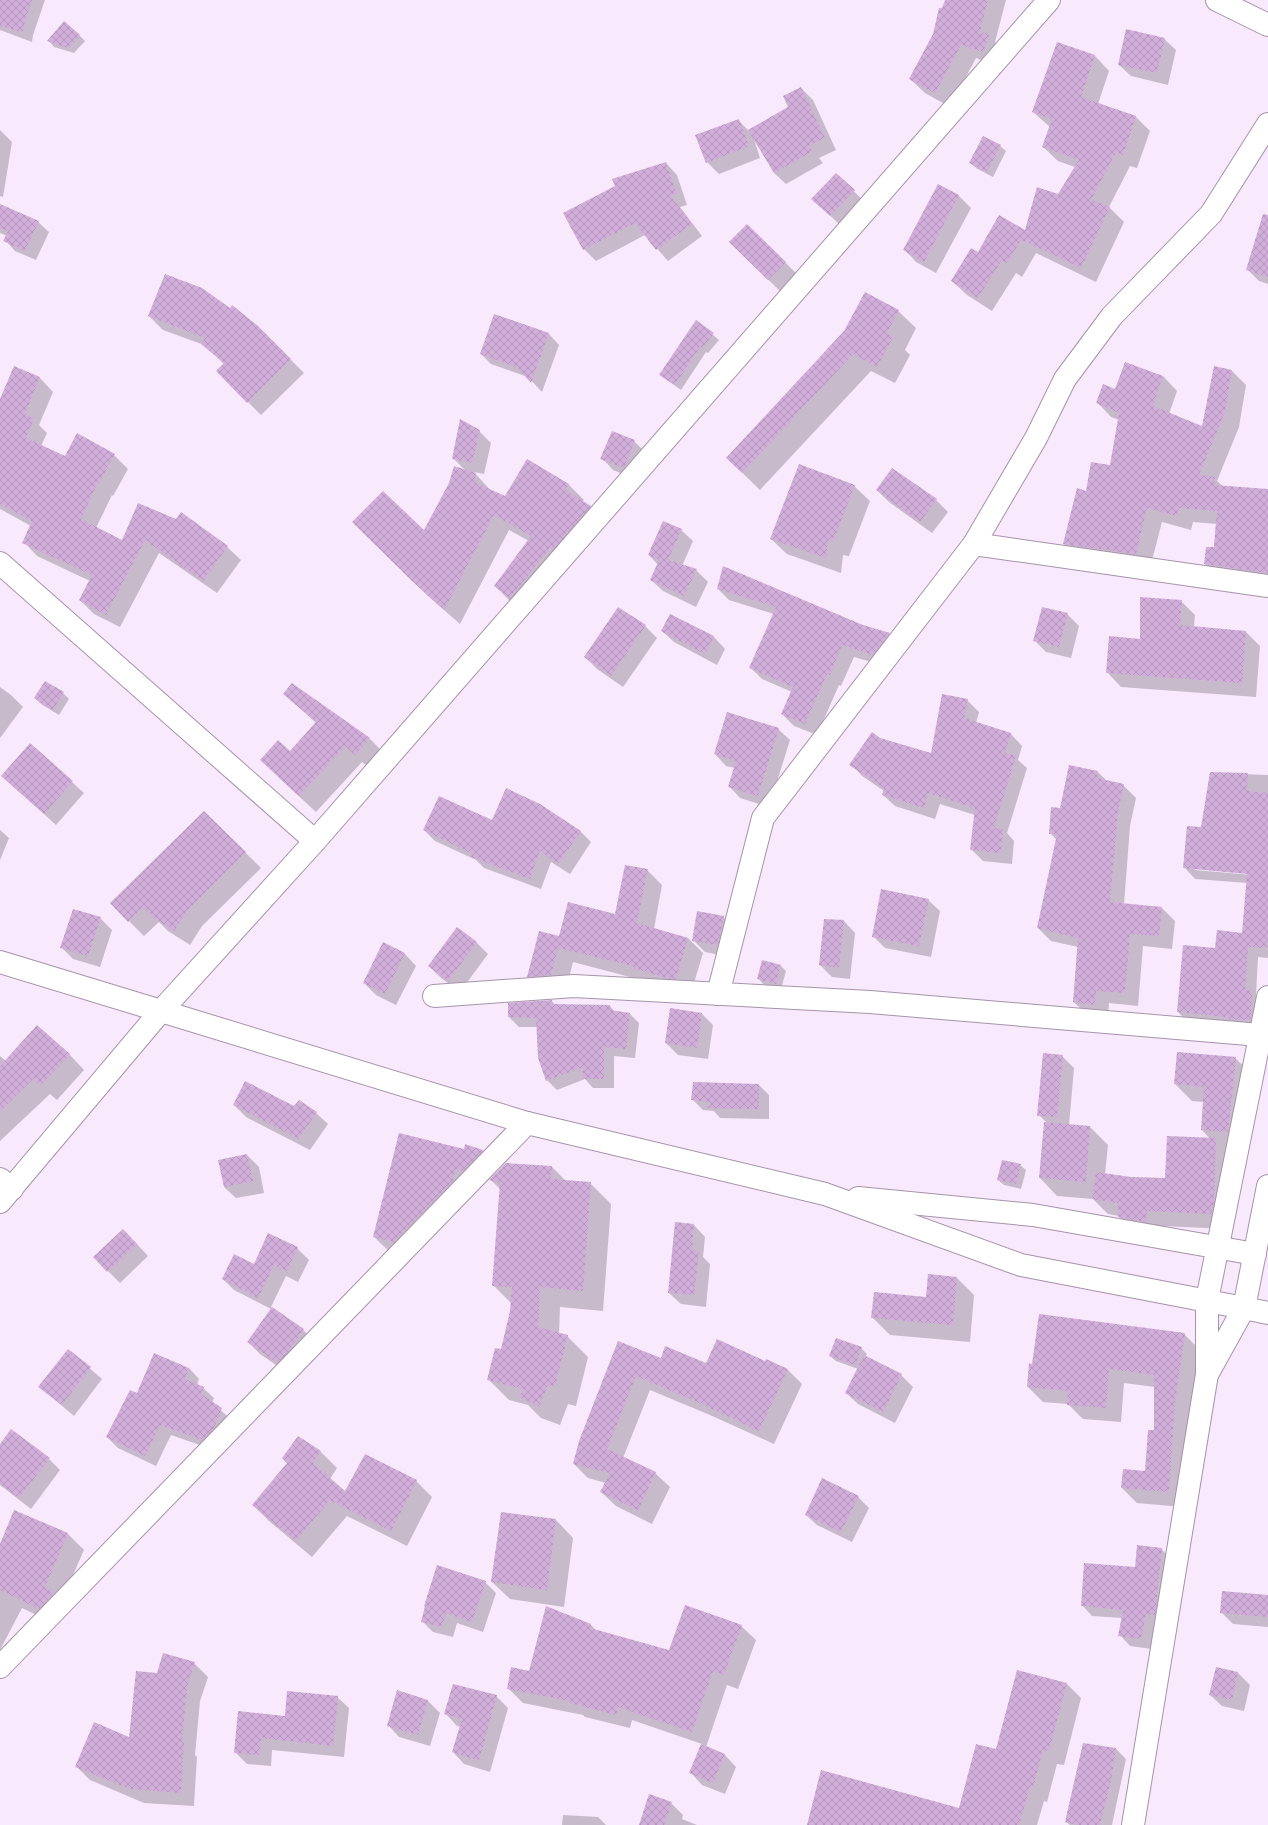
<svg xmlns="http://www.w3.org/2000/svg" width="1268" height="1825" viewBox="0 0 1268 1825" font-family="'Work Sans',sans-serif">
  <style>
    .shadow { fill: #0003; fill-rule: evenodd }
    .building { fill: url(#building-cross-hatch) }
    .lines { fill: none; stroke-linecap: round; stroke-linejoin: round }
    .minor-casing { stroke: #a693aa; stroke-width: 24 }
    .major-casing { stroke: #a693aa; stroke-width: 24 }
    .minor { stroke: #fff; stroke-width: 22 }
    .major { stroke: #fff; stroke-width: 22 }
  </style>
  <defs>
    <pattern id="building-cross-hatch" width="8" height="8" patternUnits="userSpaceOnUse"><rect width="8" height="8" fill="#d2aeda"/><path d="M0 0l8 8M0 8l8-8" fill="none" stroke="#b495bb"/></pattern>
  </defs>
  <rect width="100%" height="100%" fill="#f9e9fd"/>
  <g class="shadow">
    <polygon points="0,0 45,0 33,35 32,42 0,30"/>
    <polygon points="946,0 1006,0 995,42 1003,50 997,66 976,58 950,107 925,93 910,79 934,34"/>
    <polygon points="79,35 85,41 74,53 54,47 49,41"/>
    <polygon points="1164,39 1176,50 1168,85 1131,76 1119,65"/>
    <polygon points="1057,43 1095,56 1109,71 1098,104 1136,117 1150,131 1137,168 1130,166 1109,207 1124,222 1096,282 1036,253 1022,277 1016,273 992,311 967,295 952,281 978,254 1025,231 1059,195 1075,167 1058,161 1043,147 1050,127 1033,112"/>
    <polygon points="801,88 813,100 836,150 819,158 823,163 786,184 774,173 753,136 760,158 719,174 707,162 738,120 749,131 790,108"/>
    <polygon points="0,130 12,142 3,197 0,196"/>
    <polygon points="1000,146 1006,151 993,177 976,168 970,162"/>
    <polygon points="666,163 677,175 687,205 680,207 702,236 668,261 645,235 596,261 584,249"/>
    <polygon points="836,174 866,203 842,227 813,199"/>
    <polygon points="939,186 959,196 971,208 936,273 916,262 905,250"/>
    <polygon points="0,205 38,222 49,232 36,260 15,251 5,240 7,236 0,233"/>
    <polygon points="747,225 797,274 780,291 742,254"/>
    <polygon points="1268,228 1268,284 1259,281 1248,270"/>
    <polygon points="898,311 916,328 905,350 910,355 895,383 871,371 760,490 727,458"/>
    <polygon points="149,316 257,326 304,373 261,415 217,371 224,364 204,345 163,330"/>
    <polygon points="696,321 719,340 708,353 706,352 681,390 660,375"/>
    <polygon points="549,334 559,345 542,392 528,377 491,364 481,354"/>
    <polygon points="1215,367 1232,371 1246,385 1239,427 1217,481 1223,486 1268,490 1268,585 1220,578 1205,564 1214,548 1216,524 1193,522 1191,530 1162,522 1150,568 1078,558 1064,544 1087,492 1111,466 1119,420 1111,417 1097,402 1115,391 1163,376 1177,391 1169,414 1203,427"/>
    <polygon points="15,368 40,378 53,392 39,425 47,433 41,446 65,457 114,455 128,469 113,496 112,495 96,528 123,542 176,520 227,547 241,560 217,593 159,553 120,627 94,614 80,600 90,581 37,556 24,542 31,526 0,509 0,402"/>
    <polygon points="479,431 491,443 484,474 474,472 491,491 506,497 568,484 584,500 582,502 590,507 606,522 510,601 495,586 529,541 509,530 460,624 428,596 354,522 424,532 466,471 453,458"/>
    <polygon points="634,441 646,453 635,479 613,470 602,458"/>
    <polygon points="854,486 870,501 849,556 843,555 841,573 787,554 771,539"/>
    <polygon points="877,490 936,500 948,512 932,533 889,502"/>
    <polygon points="681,530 693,541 682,566 696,570 708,582 696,607 663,591 651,580 658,565 649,555"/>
    <polygon points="718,589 863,626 889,634 901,645 885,666 854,657 841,686 839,685 817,735 794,726 782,714 792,692 762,679 751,668 774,614 729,600"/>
    <polygon points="1181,601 1195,615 1194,627 1246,632 1260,646 1256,697 1121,687 1107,672"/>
    <polygon points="1067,614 1079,626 1071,658 1046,652 1034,640"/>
    <polygon points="671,615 714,637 725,649 717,665 674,642 662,631"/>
    <polygon points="645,626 657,638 623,687 597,669 585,657"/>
    <polygon points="0,687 11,695 23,707 0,738"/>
    <polygon points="63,693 69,699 59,715 41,704 35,698"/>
    <polygon points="285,694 369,738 386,755 373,771 362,762 316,812 278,777 290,752 317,724"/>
    <polygon points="967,700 979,712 976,723 1011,734 1022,746 1018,760 1027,768 1007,833 1014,841 1012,864 983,861 971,849 975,815 940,804 935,819 895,806 883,795 884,791 862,776 851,764 880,739 931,754"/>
    <polygon points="778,729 790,740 769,807 740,798 729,786 735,768 726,766 715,754"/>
    <polygon points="30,744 84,793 56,825 14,787"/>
    <polygon points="1098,772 1107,781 1123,785 1136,798 1130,826 1124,904 1162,908 1175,921 1172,949 1143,946 1138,1006 1109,1003 1108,1017 1087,1015 1074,1002 1078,947 1051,941 1038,928 1057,840 1050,833 1061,809"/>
    <path d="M1211,773L1268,775V958L1258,957L1256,995L1262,1002L1261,1030L1189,1023L1178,1012L1216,949L1243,934L1248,883L1195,879L1185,868L1202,828ZM1195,868L1252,873V875L1195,870Z"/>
    <polygon points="204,812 261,868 202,926 190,945 168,931 159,922 144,936 129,921"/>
    <polygon points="493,821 580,831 591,842 570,874 551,862 541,889 484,868 476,860 435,841 424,830"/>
    <polygon points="0,830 9,838 0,860"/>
    <polygon points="647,870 662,885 654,929 688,938 703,953 691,993 573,962 566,990 543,991 528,977 560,937 616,915"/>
    <polygon points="928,900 940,911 931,957 885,948 873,936"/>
    <polygon points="723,917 735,929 729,957 705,952 693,940"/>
    <polygon points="100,918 112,930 100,967 73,959 61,947"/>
    <polygon points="844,921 855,933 850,979 832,977 820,965"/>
    <polygon points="457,928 477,943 488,954 460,992 441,978 429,966"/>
    <polygon points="384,943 405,954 416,966 396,1005 376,995 364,983"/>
    <polygon points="780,965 786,971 781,989 763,984 758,978"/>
    <polygon points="552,1001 556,1006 610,1006 615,1012 629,1013 639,1023 635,1058 614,1056 614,1088 593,1088 585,1079 557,1090 547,1080 538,1027 519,1027 509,1017"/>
    <polygon points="702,1014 713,1025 708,1059 678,1055 666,1043"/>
    <polygon points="69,1054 84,1070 57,1100 50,1094 0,1141 0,1056 6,1061"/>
    <polygon points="1062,1056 1074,1068 1069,1125 1090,1127 1108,1145 1105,1174 1131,1178 1166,1179 1210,1139 1202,1130 1204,1102 1192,1101 1175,1084 1235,1058 1253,1075 1245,1149 1225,1148 1231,1154 1227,1229 1162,1226 1161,1237 1134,1232 1119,1216 1108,1214 1093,1199 1057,1196 1040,1178 1047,1123 1039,1115"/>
    <polygon points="759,1085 769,1095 769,1119 720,1118 714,1111 703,1110 692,1099"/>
    <polygon points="234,1105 295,1108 316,1113 328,1124 310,1150 246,1117"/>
    <polygon points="466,1146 483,1151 499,1168 480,1188 472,1185 469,1199 412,1258 391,1253 374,1237 464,1150"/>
    <polygon points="247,1155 259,1167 264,1193 236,1198 224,1187"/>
    <polygon points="1020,1165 1026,1170 1021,1189 1004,1185 998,1180"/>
    <polygon points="552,1167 566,1181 590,1183 611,1204 603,1311 560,1307 559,1334 567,1336 588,1357 576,1406 568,1404 560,1425 541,1418 528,1405 509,1400 488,1379 502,1351 512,1304 493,1285 500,1189 491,1180"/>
    <polygon points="694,1225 705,1237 703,1257 710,1264 706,1307 681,1304 669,1293"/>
    <polygon points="135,1242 148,1256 120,1283 94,1257"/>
    <polygon points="297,1248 309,1260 298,1282 286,1276 271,1307 303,1330 315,1341 289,1374 260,1354 248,1342 271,1309 234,1290 223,1279"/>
    <polygon points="957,1278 974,1295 970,1342 890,1335 872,1317 927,1298"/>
    <polygon points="1184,1334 1199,1349 1190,1417 1183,1507 1137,1503 1122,1488 1146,1472 1156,1431 1155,1387 1124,1383 1121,1422 1083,1419 1068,1404 1043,1402 1028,1387"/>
    <polygon points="618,1342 661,1359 707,1365 765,1363 788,1370 802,1384 774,1444 710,1415 650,1390 623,1458 655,1473 670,1487 652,1524 616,1506 601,1492 606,1483 588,1478 574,1464"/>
    <polygon points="861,1348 867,1354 865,1357 901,1375 913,1387 895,1423 858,1404 846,1393 858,1369 836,1361 830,1356"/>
    <polygon points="69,1350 102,1379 74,1416 40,1387"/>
    <polygon points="189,1368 199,1379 197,1385 203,1388 214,1398 212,1403 232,1420 214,1450 171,1435 156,1466 118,1448 107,1437"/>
    <polygon points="298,1437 321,1452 337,1468 330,1479 346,1493 416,1481 432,1497 407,1546 347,1516 312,1557 269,1521 253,1505 288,1463"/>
    <polygon points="0,1446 49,1459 60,1470 31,1509 0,1485"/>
    <polygon points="858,1497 869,1508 852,1542 817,1525 806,1515"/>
    <polygon points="15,1511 68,1534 84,1550 62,1600 55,1624 22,1608 0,1650 0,1547"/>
    <polygon points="556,1520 573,1538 564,1607 510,1599 492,1582"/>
    <polygon points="1161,1549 1172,1559 1152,1649 1130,1646 1120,1635 1122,1618 1092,1616 1082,1605"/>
    <polygon points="485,1582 496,1593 483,1632 457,1623 453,1637 433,1632 422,1621"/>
    <polygon points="1268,1596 1268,1627 1233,1624 1221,1612"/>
    <polygon points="547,1607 591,1625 597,1631 670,1651 741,1626 756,1640 738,1689 727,1685 706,1747 725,1755 736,1767 725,1794 702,1785 691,1773 702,1744 632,1720 630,1728 585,1717 583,1715 523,1703 508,1688 530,1672"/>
    <polygon points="194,1663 208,1677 200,1701 195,1755 197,1757 194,1806 144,1803 90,1780 76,1766 130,1739 157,1674"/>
    <polygon points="1217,1668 1238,1673 1250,1685 1244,1711 1222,1706 1210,1695"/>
    <polygon points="1067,1684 1081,1698 1064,1765 1057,1764 1047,1802 1044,1801 1037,1825 808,1825 960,1810 997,1750"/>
    <polygon points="398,1692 428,1701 440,1713 430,1746 399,1737 388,1725"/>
    <polygon points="496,1696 508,1708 490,1772 464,1764 453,1752 460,1727 457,1726 446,1714"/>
    <polygon points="337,1697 349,1708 344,1757 272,1750 271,1766 247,1764 235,1752 286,1717"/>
    <polygon points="1116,1749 1126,1759 1112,1825 1070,1825 1066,1822"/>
    <polygon points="671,1803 683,1815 682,1819 697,1825 640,1825"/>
    <polygon points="563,1815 598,1817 606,1825 562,1825"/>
  </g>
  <g class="building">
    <polygon points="0,0 32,0 24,25 23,33 0,25"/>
    <polygon points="945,0 988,0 980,31 989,35 983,52 961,45 935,93 909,79 933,34 939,8 942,8"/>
    <polygon points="64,21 80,35 68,48 47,41"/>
    <polygon points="1126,29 1165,38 1157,73 1118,65"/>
    <polygon points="1057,42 1095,55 1081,97 1136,116 1123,155 1116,152 1091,200 1110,207 1081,268 1022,240 1023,237 1007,263 1002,260 978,298 951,281 971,248 978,252 999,215 1025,230 1037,187 1058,194 1079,160 1042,147 1052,119 1032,112"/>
    <polygon points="801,87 825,138 808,146 813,151 774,173 748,130 788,107 783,96"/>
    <polygon points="739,119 749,146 706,163 695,135"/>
    <polygon points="983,136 1001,145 987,172 969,163"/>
    <polygon points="666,162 676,193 670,195 692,224 656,250 635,223 583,250 563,213 615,186 612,179"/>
    <polygon points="836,173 855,190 830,216 811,199"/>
    <polygon points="938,184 959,195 924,262 903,250"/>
    <polygon points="0,204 39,221 25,251 3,241 8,231 0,228"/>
    <polygon points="1263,214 1268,215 1268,277 1246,270"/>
    <polygon points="747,224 786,262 768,280 729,242"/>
    <polygon points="165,274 202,288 230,308 232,305 258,326 291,359 247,403 216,371 224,363 201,344 205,338 148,316"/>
    <polygon points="865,292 899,310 887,333 893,337 877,367 853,354 742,473 726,458 844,331"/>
    <polygon points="494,314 549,333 531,383 518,368 480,354"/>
    <polygon points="696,320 714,333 702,348 700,347 675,385 659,375"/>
    <polygon points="1125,362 1163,376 1153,406 1202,426 1214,366 1232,370 1225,412 1199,475 1215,477 1214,485 1268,489 1268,573 1204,564 1206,547 1214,547 1217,511 1179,508 1177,516 1147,508 1136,554 1063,544 1077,488 1086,491 1091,462 1110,465 1119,413 1096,403 1103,384 1115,389"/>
    <polygon points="14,366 40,377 25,414 34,418 26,438 65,456 77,433 115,454 99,483 98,482 81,519 122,540 138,503 176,519 181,512 228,546 203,581 145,540 106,615 79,600 92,575 22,543 32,521 0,504 0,399"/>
    <polygon points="460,419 480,430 472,463 452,459"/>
    <polygon points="612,431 635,440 624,468 600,459"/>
    <polygon points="527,459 569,484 565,490 591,506 553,550 550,548 510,598 494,586 531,536 494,515 444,610 411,580 352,522 383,491 424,530 449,483 454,466 476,473 474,482 505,496"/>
    <polygon points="799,464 855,485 833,541 828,540 826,558 770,539"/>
    <polygon points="892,468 937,499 920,522 876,490"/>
    <polygon points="663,521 682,529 668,560 697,569 684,596 650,580 659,560 648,555"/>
    <polygon points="723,566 863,625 890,633 873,655 842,645 830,675 827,674 805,724 781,714 793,687 749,668 776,607 717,589"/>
    <polygon points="1140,597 1182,600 1180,625 1246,631 1242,683 1106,673 1109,636 1140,639"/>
    <polygon points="618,607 646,625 611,676 584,657"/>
    <polygon points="1042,607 1068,613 1059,647 1033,641"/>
    <polygon points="670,614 714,636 705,654 661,631"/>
    <polygon points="45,681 64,692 53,710 34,698"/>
    <polygon points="292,683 370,738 355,755 345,746 299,796 260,760 278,740 290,751 316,722 283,694"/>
    <polygon points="942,694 968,699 964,718 1011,733 1005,753 1016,756 994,828 1003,829 1001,853 970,850 975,808 928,793 924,808 882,795 884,788 849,765 872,732 880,738 931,753"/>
    <polygon points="727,712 779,728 758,796 728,787 736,761 714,754"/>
    <polygon points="30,743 73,781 44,814 1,776"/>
    <polygon points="1069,765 1098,771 1097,778 1124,784 1118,812 1110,902 1162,907 1159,936 1130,934 1125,993 1096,991 1095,1005 1073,1002 1078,938 1037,928 1057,834 1049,834 1051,807 1060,808"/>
    <polygon points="1210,772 1248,773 1247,791 1268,793 1268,935 1267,948 1248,947 1245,990 1252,990 1251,1020 1227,1019 1227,1017 1177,1012 1183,945 1215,948 1217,930 1242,933 1247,874 1183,868 1187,826 1201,827"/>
    <polygon points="506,788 540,804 581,831 558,864 540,851 530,879 471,857 473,854 423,830 439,796 492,820"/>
    <polygon points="204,811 246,852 187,911 174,931 152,916 143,908 128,922 110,903"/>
    <polygon points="625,865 648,869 637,923 688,938 676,979 670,979 633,968 633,966 558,948 551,975 527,977 539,931 559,936 568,902 615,914"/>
    <polygon points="881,889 929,899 919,946 872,937"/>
    <polygon points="73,909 101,917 88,956 60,948"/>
    <polygon points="697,911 724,916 718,945 692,941"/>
    <polygon points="824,919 844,920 839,968 819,965"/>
    <polygon points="457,927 477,942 448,981 428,966"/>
    <polygon points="383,942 405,953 385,994 363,983"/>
    <polygon points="762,960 781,965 776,984 757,979"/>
    <polygon points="552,1000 552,1004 610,1005 610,1010 630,1013 626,1049 604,1047 604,1079 583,1079 583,1067 546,1081 538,1058 536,1018 508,1017 508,1003"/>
    <polygon points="670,1008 702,1013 697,1048 665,1043"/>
    <polygon points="37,1025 70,1054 41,1085 33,1079 0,1111 0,1066"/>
    <polygon points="1177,1052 1236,1057 1228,1132 1201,1130 1204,1087 1174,1084"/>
    <polygon points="1043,1053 1063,1055 1057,1117 1037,1116"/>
    <polygon points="245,1081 294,1106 299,1100 317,1112 299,1139 233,1105"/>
    <polygon points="693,1082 759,1084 759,1109 708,1108 709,1102 691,1100"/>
    <polygon points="1044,1122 1090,1126 1086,1182 1039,1178"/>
    <polygon points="399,1133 464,1149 465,1144 483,1150 463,1171 456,1169 452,1182 394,1242 373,1237"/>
    <polygon points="1167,1136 1216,1138 1214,1203 1211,1214 1147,1211 1146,1222 1118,1217 1118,1203 1092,1199 1096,1172 1131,1177 1165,1178"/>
    <polygon points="247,1154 253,1181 224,1187 218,1160"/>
    <polygon points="1002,1160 1021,1164 1016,1184 997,1180"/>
    <polygon points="506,1163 552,1166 551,1179 591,1182 583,1291 540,1287 538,1327 568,1335 555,1386 548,1385 539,1406 519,1397 523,1389 487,1380 495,1348 501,1349 510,1311 512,1287 492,1286 500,1183 489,1180"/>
    <polygon points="675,1222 694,1224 692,1250 699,1251 694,1295 668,1293"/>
    <polygon points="123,1229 137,1244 107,1272 93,1257"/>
    <polygon points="268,1233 298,1247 287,1271 274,1265 258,1298 222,1279 234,1254 254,1264"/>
    <polygon points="928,1274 957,1277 953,1325 871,1318 874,1292 926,1297"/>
    <polygon points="272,1307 304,1329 288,1352 277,1363 247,1342"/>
    <polygon points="1039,1314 1185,1333 1175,1402 1169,1492 1121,1488 1123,1469 1145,1471 1148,1430 1154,1430 1154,1375 1109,1369 1106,1408 1067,1405 1068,1391 1027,1387 1029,1363 1032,1364"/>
    <polygon points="836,1338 862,1347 855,1365 829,1356"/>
    <polygon points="717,1339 765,1361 766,1359 788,1369 759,1431 695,1401 636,1376 607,1449 656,1472 638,1510 600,1492 610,1473 573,1464 579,1441 618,1341 661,1358 665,1346 706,1363"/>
    <polygon points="68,1349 91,1367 62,1405 38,1387"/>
    <polygon points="154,1353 189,1368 185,1379 204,1387 201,1394 222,1408 214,1428 203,1440 160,1425 145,1456 106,1437 130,1390 137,1393"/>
    <polygon points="864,1355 902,1374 883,1412 845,1393"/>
    <polygon points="11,1429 50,1458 19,1498 0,1484 0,1444"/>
    <polygon points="298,1436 321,1451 313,1463 345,1491 365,1454 417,1480 391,1531 330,1500 296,1541 252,1505 287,1463 282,1458"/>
    <polygon points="822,1478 859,1496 841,1532 805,1515"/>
    <polygon points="14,1510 68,1533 45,1587 55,1592 39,1609 0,1590 0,1544"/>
    <polygon points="501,1512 556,1519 547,1590 491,1582"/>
    <polygon points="1137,1545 1162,1548 1155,1615 1146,1614 1141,1639 1118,1636 1123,1610 1081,1606 1084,1563 1135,1567"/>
    <polygon points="437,1565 486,1581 472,1622 446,1613 442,1627 421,1622 425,1606 424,1606"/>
    <polygon points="1222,1591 1268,1595 1268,1617 1220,1613"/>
    <polygon points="685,1605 742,1625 724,1675 713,1671 692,1732 618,1707 616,1715 570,1703 570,1701 507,1689 511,1667 529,1671 546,1606 591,1624 590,1628 669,1650"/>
    <polygon points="163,1653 195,1662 187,1687 182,1742 184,1743 181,1793 130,1789 75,1767 94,1722 129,1737 136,1671 157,1673"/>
    <polygon points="1216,1667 1238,1672 1232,1700 1209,1695"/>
    <polygon points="1017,1670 1067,1683 1049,1751 1043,1750 1033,1788 1030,1787 1019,1825 807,1825 821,1770 959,1808 976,1744 996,1749"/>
    <polygon points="453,1684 497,1695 479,1761 452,1752 462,1719 444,1714"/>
    <polygon points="397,1690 428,1700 418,1735 387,1726"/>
    <polygon points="287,1691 338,1696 333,1746 261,1738 259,1755 234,1753 238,1711 285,1716"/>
    <polygon points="1083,1743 1116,1748 1111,1781 1100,1825 1078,1825 1065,1822"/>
    <polygon points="701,1744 725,1754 713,1783 689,1773"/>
    <polygon points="649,1794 672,1802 664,1825 639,1825"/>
  </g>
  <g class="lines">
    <defs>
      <g id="minor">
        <polyline points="1217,0 1268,25"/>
        <polyline points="974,544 1268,586"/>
        <polyline points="0,563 315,841"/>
        <polyline points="0,962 161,1011 315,841 1049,0"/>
        <polyline points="718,994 763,818 974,544 1036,438 1065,379 1112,316 1211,214 1268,124"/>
        <polyline points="434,996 574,986 870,1002 1260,1035"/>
        <polyline points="0,1179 12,1189"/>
        <polyline points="1208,1373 1244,1308 1268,1313"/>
        <polyline points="0,1667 527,1123"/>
        <polyline points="1133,1825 1207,1374 1207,1300"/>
      </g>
      <g id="major">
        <polyline points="858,1198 1033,1215 1255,1254"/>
        <polyline points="0,1202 161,1011 527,1123 825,1194 1021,1265 1244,1308 1268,1186"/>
        <polyline points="1207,1300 1268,997"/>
      </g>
    </defs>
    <use href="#minor" class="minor-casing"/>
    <use href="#major" class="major-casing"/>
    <use href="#minor" class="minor"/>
    <use href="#major" class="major"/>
  </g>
</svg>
